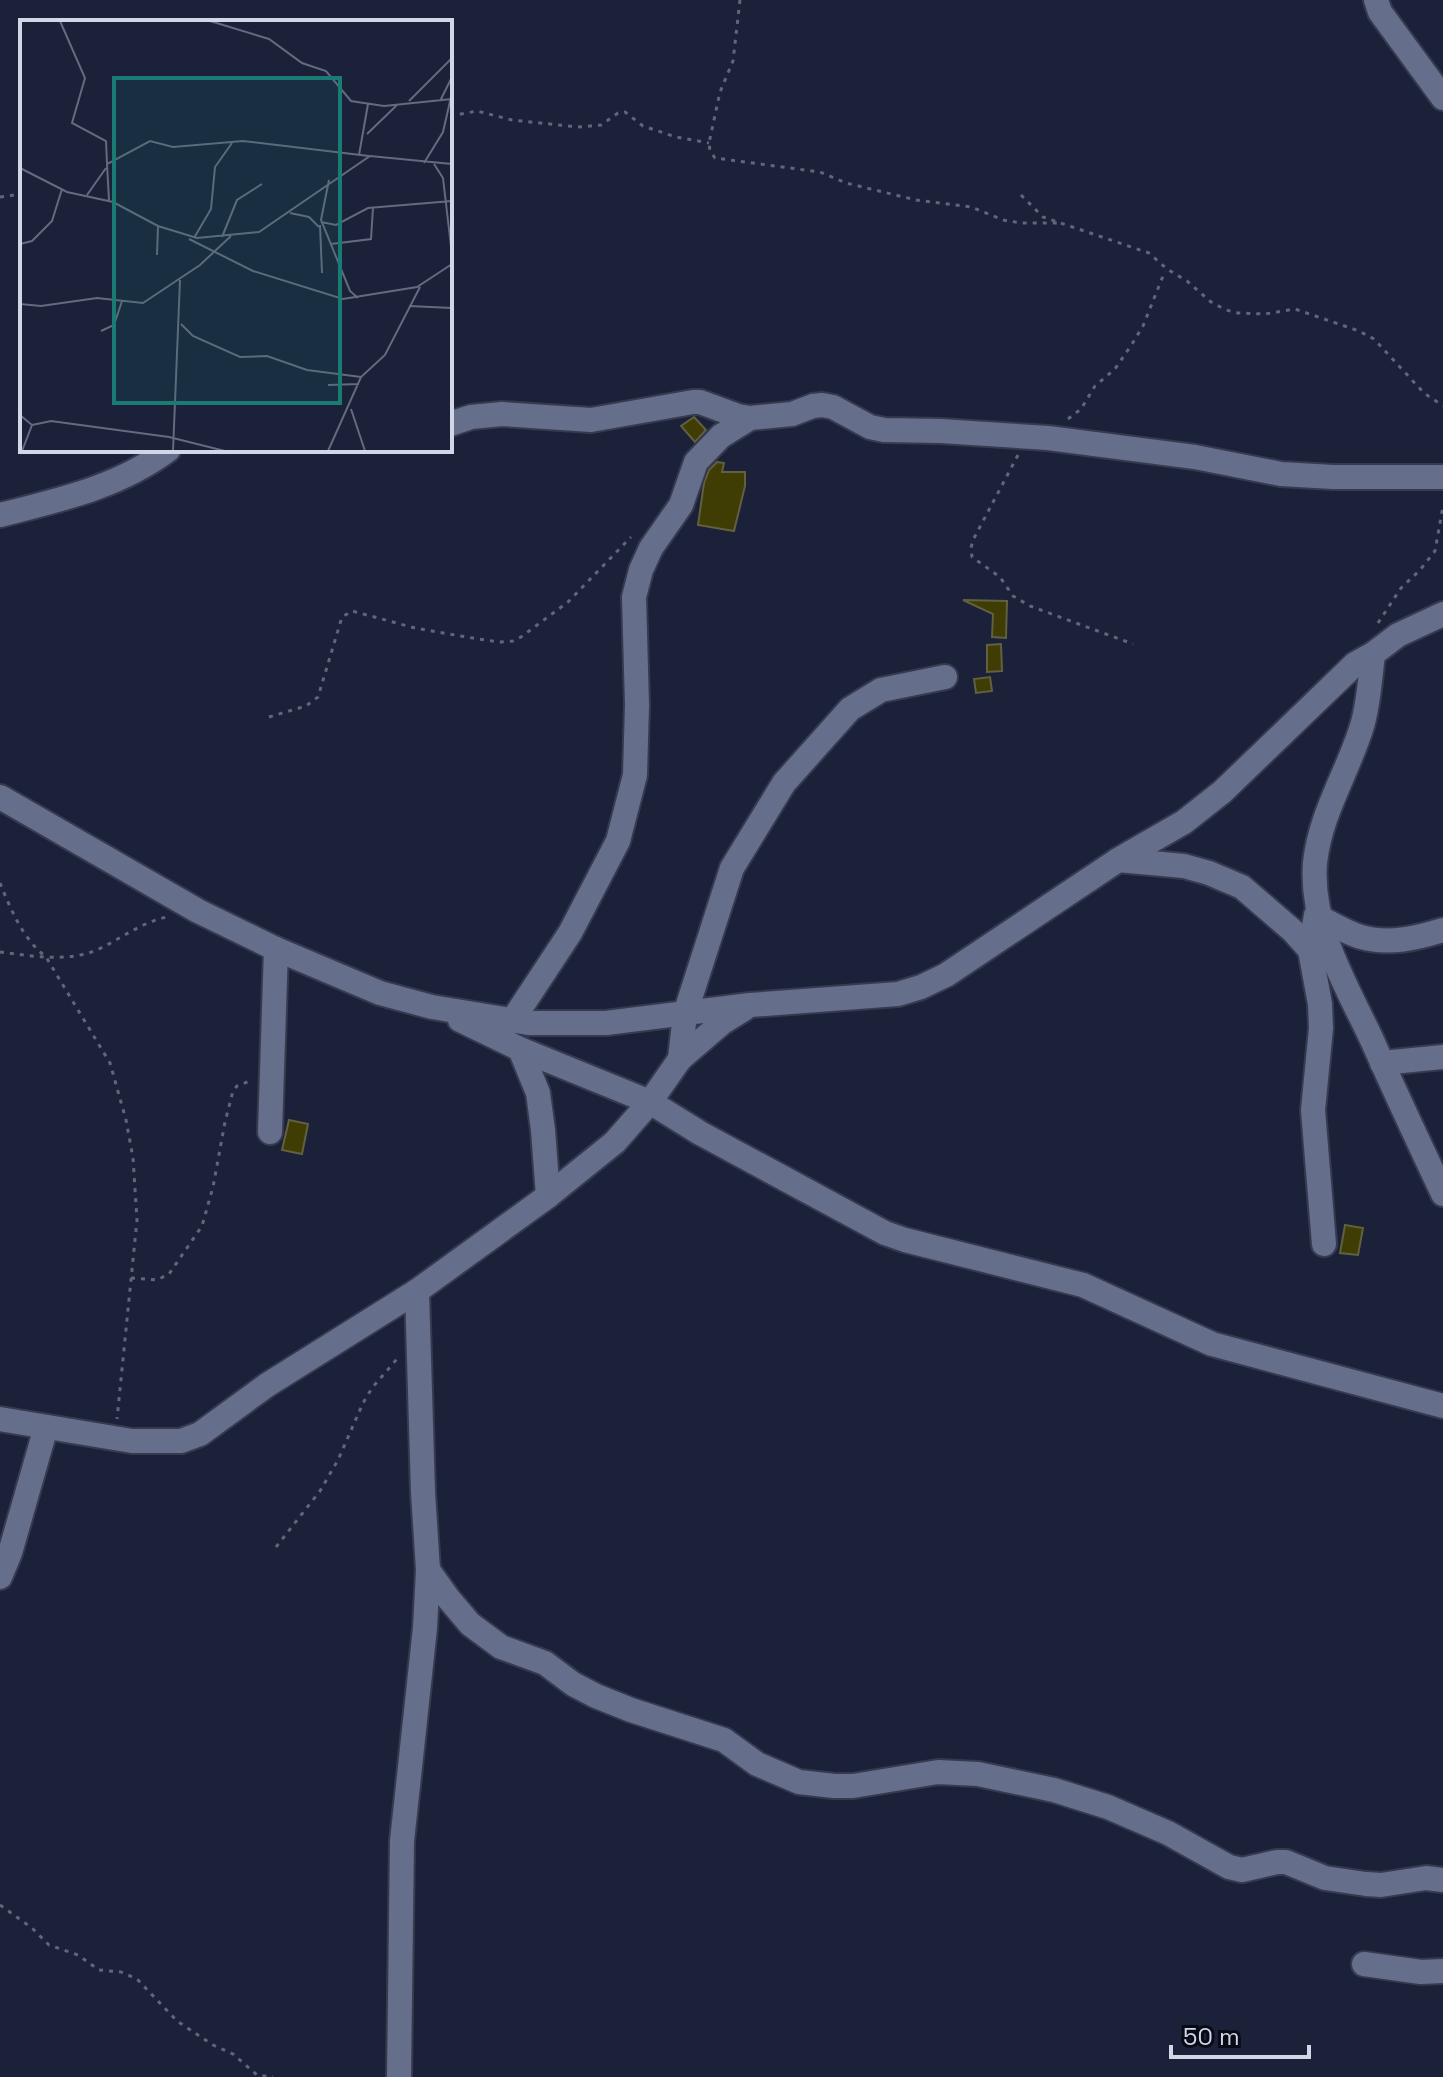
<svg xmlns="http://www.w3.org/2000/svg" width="1443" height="2077" viewBox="0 0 1443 2077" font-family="'Space Grotesk',sans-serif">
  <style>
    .building { fill: #3f3d03; stroke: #616041; stroke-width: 2 }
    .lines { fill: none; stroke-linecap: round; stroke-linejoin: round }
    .minor-casing { stroke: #373a4f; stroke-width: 28 }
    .path { stroke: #60667c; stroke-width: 3; stroke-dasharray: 4 6; stroke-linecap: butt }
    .minor { stroke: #656e8b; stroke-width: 24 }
    .inset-road { fill: none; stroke: #646a7f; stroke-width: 2 }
    .view { fill: #197b74; fill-opacity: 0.15; stroke: #197b74; stroke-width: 4 }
    .inset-edge { fill: none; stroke: #d2d7e8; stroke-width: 4 }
  </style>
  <rect width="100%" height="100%" fill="#1a2139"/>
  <g class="building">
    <polygon points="694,417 706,430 695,442 681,426"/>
    <polygon points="717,462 724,463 722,472 745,472 745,486 734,531 698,525 704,483 709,470"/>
    <polygon points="963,600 1007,601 1006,638 992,637 993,614"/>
    <polygon points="1001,644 1002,671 987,672 987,645"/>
    <polygon points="990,677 992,691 976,693 974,679"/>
    <polygon points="289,1120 308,1124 302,1154 282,1150"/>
    <polygon points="1345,1225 1363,1228 1358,1255 1340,1253"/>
  </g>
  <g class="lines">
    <defs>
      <g id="minor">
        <polyline points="1376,0 1380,12 1443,98"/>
        <polyline points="450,424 471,417 502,414 591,420 693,402 700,402 738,416 750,418 792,414 813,406 822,405 833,407 870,427 884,430 941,431 1048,438 1195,457 1281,474 1333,477 1443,477"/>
        <path d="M0,515C59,500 119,487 168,450"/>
        <path d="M1373,654C1370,678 1369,703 1362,726C1348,772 1320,814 1315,863C1310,926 1346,985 1372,1040C1395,1092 1419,1143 1443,1194"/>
        <polyline points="0,797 198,911 276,949 380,993 432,1007 528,1023 606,1023 750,1005 898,994 921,987 946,975 1118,860 1184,822 1222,792 1355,664 1373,654 1398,635 1443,614"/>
        <polyline points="1118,860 1184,866 1209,873 1242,887 1293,931 1310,950"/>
        <polyline points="1316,915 1310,950 1320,1004 1321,1028 1313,1110 1324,1244"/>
        <path d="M1320,918C1333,924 1347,933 1361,937C1389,945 1417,938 1443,930"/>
        <polyline points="460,1020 520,1049 650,1102 700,1133 885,1233 905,1240 1083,1285 1212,1344 1443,1406"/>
        <polyline points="512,1021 570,933 618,841 635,775 637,705 634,597 641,570 651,548 681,505 696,462 721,436 750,418"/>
        <polyline points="520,1049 538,1093 543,1130 548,1196"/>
        <polyline points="680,1059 685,1014 732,868 784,783 850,709 881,690 945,677"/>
        <polyline points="1382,1063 1443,1057"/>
        <polyline points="270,1132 276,949"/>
        <polyline points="0,1419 132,1441 181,1441 200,1434 267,1385 417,1291 548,1196 615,1142 650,1102 680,1059 723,1022 744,1009"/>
        <polyline points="428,1570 448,1598 470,1624 501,1647 545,1663 573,1684 596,1696 631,1710 724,1740 757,1764 799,1782 834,1786 853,1786 938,1772 978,1774 1054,1790 1108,1807 1168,1833 1229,1867 1242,1870 1277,1862 1286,1862 1325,1878 1366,1884 1381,1885 1426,1878 1443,1880"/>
        <polyline points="0,1577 10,1553 46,1427"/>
        <polyline points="1364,1964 1421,1972 1443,1971"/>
        <polyline points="399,2077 402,1841 425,1628 428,1570 423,1492 417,1291"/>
      </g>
    </defs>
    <use href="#minor" class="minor-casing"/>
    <g class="path">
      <polyline points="740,0 733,61 720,92 709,143 710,151 715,158 820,172 846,183 916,200 971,207 1003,220 1021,223 1059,223"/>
      <polyline points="450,116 477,111 512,120 578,127 601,125 618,113 625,112 643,126 676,137 709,143"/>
      <polyline points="1021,195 1043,217 1149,253 1167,269 1187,281 1211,302 1226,310 1238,313 1265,314 1295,309 1359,331 1374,339 1424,393 1443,406"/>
      <polyline points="0,197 22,194"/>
      <polyline points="1068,419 1081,409 1095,386 1115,369 1132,344 1143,326 1165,271"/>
      <polyline points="1018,455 973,540 971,548 972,557 1000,577 1013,596 1030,606 1133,644"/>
      <polyline points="1378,623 1401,588 1420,570 1435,551 1443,506"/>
      <polyline points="269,717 306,706 318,697 342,617 352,611 415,628 478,639 500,642 513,641 521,637 568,602 631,537"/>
      <path d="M0,883C11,910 23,939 46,957L110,1063L126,1120L133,1158L137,1220L117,1419"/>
      <path d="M0,952C33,956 68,963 99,949C122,938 142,922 167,917"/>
      <polyline points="131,1278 157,1280 169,1274 202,1226 213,1187 225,1122 233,1091 237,1086 250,1081"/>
      <polyline points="276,1547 320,1491 338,1460 363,1403 372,1388 397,1359"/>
      <polyline points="0,1905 32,1928 49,1945 78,1955 99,1970 121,1972 137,1979 177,2021 213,2045 233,2054 257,2075 273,2077"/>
    </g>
    <use href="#minor" class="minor"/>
  </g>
  <g transform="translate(20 20)">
    <rect width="432" height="432" fill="#1a2139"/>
    <path class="inset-road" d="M40,1L65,58L52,103L86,121L87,143M190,1L249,19L282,43L306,51L331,81L364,86L432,79M389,81L432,38M420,81L432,57M347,114L377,85M339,135L348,84M404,143L423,112L431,77M414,144L423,158L432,235M0,148L47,172L93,182L138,206L177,218L239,212L350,136L432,144M309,160L301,200L330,271L338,278M67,175L86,148M89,180L87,144L130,121L153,127L223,121L349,136M270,193L289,197L299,207M301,202L316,205L348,188L432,181M300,205L302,253M202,217L217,180L242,164M174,218L191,189L195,147L212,123M169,219L233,251L323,279L397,267L432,244M0,224L12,221L32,201L42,169M311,224L351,219L353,188M137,235L138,206M0,284L21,286L77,278L123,283L180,245L211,216M389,286L432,288M161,304L173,316L220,337L247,336L287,350L341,357M81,311L94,305L102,281M308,365L339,364M331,389L345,431M0,395L12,405L2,431M12,405L31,401L149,417L205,431M153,431L160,260M308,431L341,357L365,335L400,267"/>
    <path class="view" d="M94,58H320V383H94Z"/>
    <rect width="432" height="432" class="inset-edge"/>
  </g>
  <path d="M1171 2045v12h138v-12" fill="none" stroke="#d2d7e8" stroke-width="4"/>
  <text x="1183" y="2045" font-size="24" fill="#d2d7e8" stroke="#080b16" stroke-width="6" paint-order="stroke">50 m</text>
</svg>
